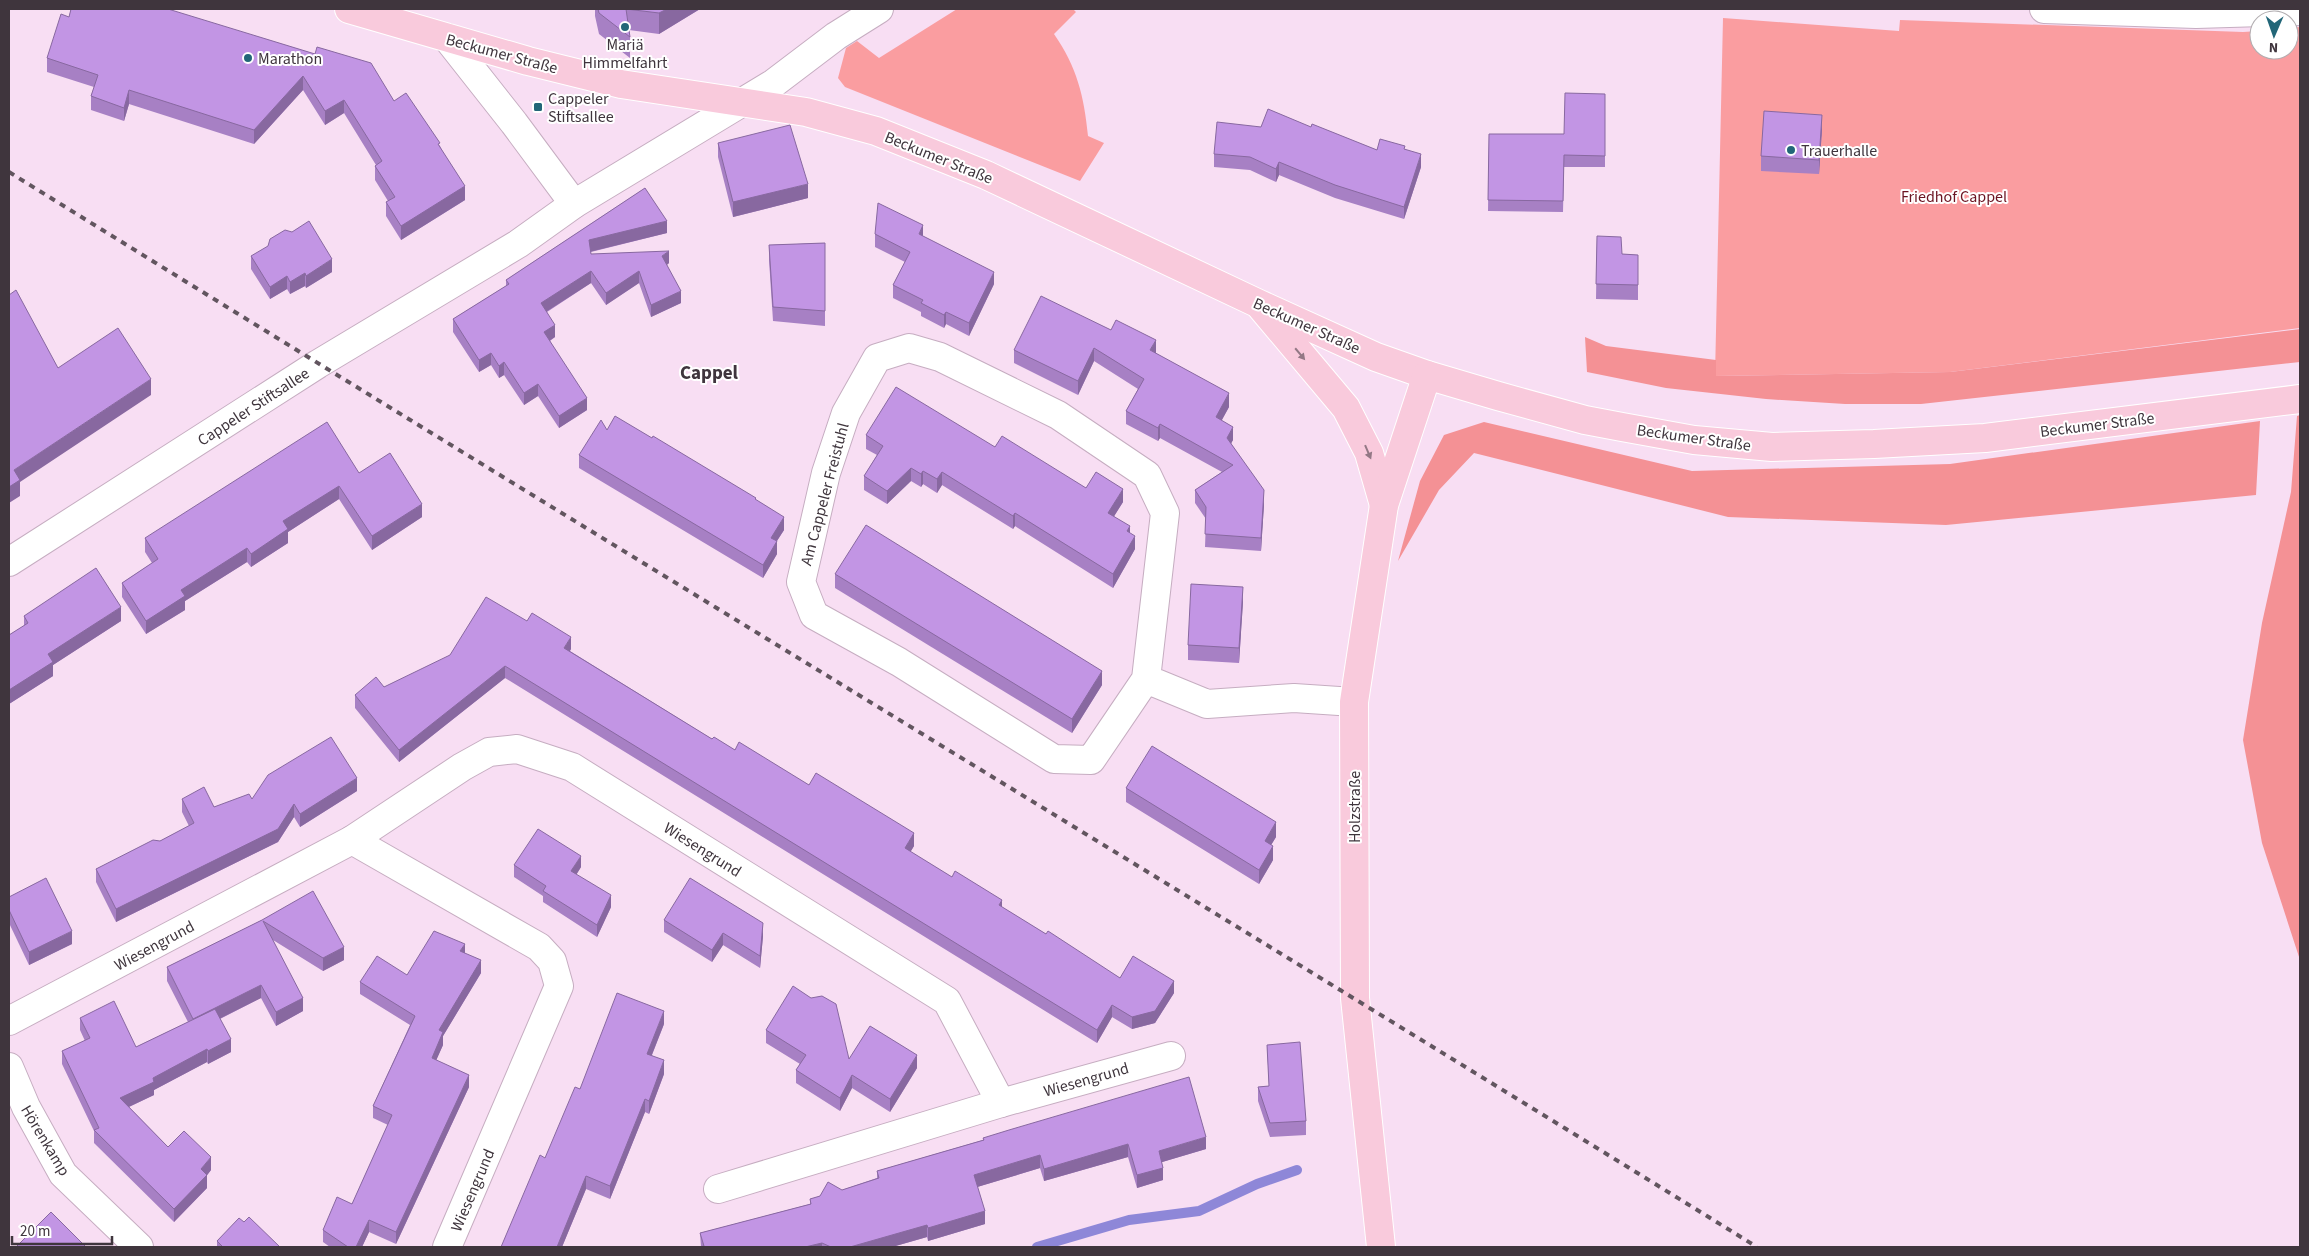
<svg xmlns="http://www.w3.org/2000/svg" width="2309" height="1256" viewBox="0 0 2309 1256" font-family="'Source Sans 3',sans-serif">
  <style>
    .green { fill: #fa9da0 }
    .forest { fill: #f49195 }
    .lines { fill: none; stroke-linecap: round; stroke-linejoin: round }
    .stream { stroke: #8e87d8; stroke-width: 10 }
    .minor-casing { stroke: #c6adc1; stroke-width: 30 }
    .major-casing { stroke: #fff; stroke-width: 30 }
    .minor { stroke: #fff; stroke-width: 28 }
    .major { stroke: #f9cadc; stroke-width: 28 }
    .rail { stroke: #62555f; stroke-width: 4; stroke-dasharray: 6 6; stroke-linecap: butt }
    .wall { fill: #a780c4 }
    .shaded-wall { fill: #8868a0 }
    .building { fill: #c295e4; stroke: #8868a0 }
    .oneway { fill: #937885 }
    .poi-dot { fill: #226678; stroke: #fff; stroke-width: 2 }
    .labels { text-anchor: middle; stroke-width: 4; stroke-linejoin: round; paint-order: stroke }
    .poi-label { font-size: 16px; fill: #3f353d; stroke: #fff; text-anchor: start }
    .street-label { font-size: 16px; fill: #3f353d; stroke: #fff }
    .park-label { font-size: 16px; fill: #6b1422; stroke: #fff }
    .quarter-label { font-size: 19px; font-weight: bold; fill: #3f353d; stroke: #fff }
  </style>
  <rect width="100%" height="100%" fill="#f8def3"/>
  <g class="green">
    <path d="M957,9H1073L1076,12L1054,34C1077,67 1084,96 1088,136L1104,143L1080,181L845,87L838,78L846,48L857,41L879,58Z"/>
    <polygon points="1723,18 1899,31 1900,20 2243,32 2259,31 2259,50 2289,50 2289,28 2300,27 2300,328 1950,372 1715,376"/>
  </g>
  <g class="forest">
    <polygon points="2300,329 2300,362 1921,404 1845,404 1766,399 1666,388 1587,372 1585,337 1606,346 1716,360 1716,376 1950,372"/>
    <polygon points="2300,415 2300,960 2262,843 2243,740 2262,623 2291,492 2297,416"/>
    <polygon points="2260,421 2256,495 1946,525 1728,517 1474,453 1439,490 1398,561 1420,481 1444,435 1484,422 1692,471 1950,464"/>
  </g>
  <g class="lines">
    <polyline class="stream" points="1037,1247 1129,1220 1199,1211 1257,1184 1297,1170"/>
    <defs>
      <g id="minor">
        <polyline points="2044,9 2196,14 2300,11"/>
        <polyline points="447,38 514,123 574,204"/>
        <polyline points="9,562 318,364 518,244 574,204 774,83 836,36 879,9"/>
        <polyline points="1146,679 1165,513 1147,475 1058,415 940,357 909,348 877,358 846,413 826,473 801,582 814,615 899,662 1054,759 1091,760 1146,679 1207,704 1294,698 1354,702"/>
        <polyline points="352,840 539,947 552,961 559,986 447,1247"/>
        <polyline points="9,1021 352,840 462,767 489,752 517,749 572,767 947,1001 1001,1103 718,1189"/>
        <polyline points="9,1067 26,1107 63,1174 139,1247"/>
        <polyline points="1001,1103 1171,1056"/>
      </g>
      <g id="major">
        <polyline points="349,9 528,61 621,84 806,112 876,131 986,175 1257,303 1376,357 1427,375 1498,396 1585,420 1622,427 1694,440 1772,447 1874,444 1985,438 2300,399"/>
        <polyline points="1262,308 1346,408 1369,453 1384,505"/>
        <polyline points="1381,1247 1355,998 1354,702 1384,505 1427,375"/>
      </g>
    </defs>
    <use href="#minor" class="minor-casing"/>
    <use href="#major" class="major-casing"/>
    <use href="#minor" class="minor"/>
    <use href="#major" class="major"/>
    <path class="rail" d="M9,172C590,533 1176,887 1757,1247"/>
  </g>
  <g class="wall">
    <polygon points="71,9 394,101 440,146 465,200 401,240 386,216 386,202 388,201 375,180 375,166 376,165 344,113 325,125 303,90 254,144 129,104 124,121 91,110 91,96 94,87 47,72 47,58 69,17"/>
    <polygon points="595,9 700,9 659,34 629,30 630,37 630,58 599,34 595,16"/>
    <polygon points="1605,94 1605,167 1564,167 1563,212 1488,211 1489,134 1564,134"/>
    <polygon points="1311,127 1377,150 1405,150 1421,167 1404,219 1335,198 1279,175 1276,182 1250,170 1214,167 1214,154"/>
    <polygon points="1822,129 1819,174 1761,171 1761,156"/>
    <polygon points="718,143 808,198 733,217 718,157"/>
    <polygon points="645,188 667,233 591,252 591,254 669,263 667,265 681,303 651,317 639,283 606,305 591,283 547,312 555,337 550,341 587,410 559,428 538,396 524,405 504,375 499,378 491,365 479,372 453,332 453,319 506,286 506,280"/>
    <polygon points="875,234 923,237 994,284 969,336 946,324 944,328 921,316 921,312 893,298 893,285 905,262 875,247"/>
    <polygon points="1597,236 1622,254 1638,255 1638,300 1596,299"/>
    <polygon points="825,243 825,326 773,321 769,260 769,245"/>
    <polygon points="251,256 332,272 306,288 305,286 290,294 287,289 270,299 251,269"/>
    <polygon points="1111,330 1156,353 1229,407 1221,421 1233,440 1231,443 1264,504 1261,551 1205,547 1206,519 1195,503 1195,490 1222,472 1160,438 1158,441 1126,424 1126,411 1138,389 1094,361 1078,395 1014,363 1014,350"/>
    <polygon points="866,435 995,447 1086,488 1123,502 1114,516 1130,533 1135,549 1113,588 1015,526 1013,529 942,485 937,493 923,484 921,487 911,481 887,504 864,490 864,476 877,455 866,449"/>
    <polygon points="579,455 756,500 784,530 777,541 777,554 763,578 579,468"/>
    <polygon points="359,473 422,517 372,550 339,499 288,532 288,543 251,567 247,562 185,601 185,610 146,634 122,597 122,583 152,563 145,552 145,538"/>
    <polygon points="835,574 1102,685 1072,733 835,588"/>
    <polygon points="1243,601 1239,663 1188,660 1188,645"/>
    <polygon points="24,616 121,621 53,665 53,676 9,704 9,635 24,626"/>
    <polygon points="571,649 570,651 712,739 809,785 914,846 910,852 1046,934 1120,978 1174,993 1155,1023 1132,1029 1112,1017 1097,1043 505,678 399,762 355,708 355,695 384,687"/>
    <polygon points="1126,788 1276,837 1271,845 1273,860 1259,884 1126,802"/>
    <polygon points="357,791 300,827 294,817 278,842 116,922 96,882 96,869 160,841 189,826 182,812 182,799 214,807 252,799"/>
    <polygon points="514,865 581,867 576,875 611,907 597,937 543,902 543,896 514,877"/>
    <polygon points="9,897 72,944 29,965 9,923"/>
    <polygon points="262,920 344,960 323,971 273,940 303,1011 276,1026 261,998 220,1019 231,1052 208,1064 207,1062 154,1090 154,1095 129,1107 168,1147 211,1170 207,1175 207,1188 174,1222 94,1143 94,1131 62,1064 62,1051 85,1041 80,1030 80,1018 136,1047 188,1022 167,981 167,967"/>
    <polygon points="664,920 763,936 760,968 723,945 712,962 664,932"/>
    <polygon points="465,953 481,973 443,1036 443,1045 436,1060 469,1087 396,1244 369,1232 362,1247 330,1247 323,1242 323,1230 352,1204 388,1125 373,1118 373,1106 410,1025 360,994 360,982 407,975"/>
    <polygon points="664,1024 652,1055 664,1074 649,1114 645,1112 610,1199 586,1189 562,1247 501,1247 580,1089"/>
    <polygon points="766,1030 849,1059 917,1068 890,1112 852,1088 840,1111 796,1083 796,1070 800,1064 766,1043"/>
    <polygon points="1267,1045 1306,1121 1306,1135 1270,1137 1258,1101 1258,1087 1269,1086"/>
    <polygon points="983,1138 1206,1149 1162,1162 1163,1180 1137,1188 1128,1157 1044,1181 1040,1168 977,1187 985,1224 928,1241 927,1237 892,1247 700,1247 701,1247 700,1233 810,1204 810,1199 842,1190 877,1178 877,1171 983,1140"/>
    <polygon points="244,1222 280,1247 217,1247 217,1241"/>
  </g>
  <g class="shaded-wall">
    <polygon points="667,9 700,9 659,34 659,13"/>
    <polygon points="303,76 303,90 254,144 254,130"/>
    <polygon points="129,90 129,104 124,121 124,108"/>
    <polygon points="344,100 344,113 325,125 325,111"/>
    <polygon points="1822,115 1822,129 1819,174 1819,160"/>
    <polygon points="1421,154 1421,167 1404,219 1404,207"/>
    <polygon points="1279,162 1279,175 1276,182 1276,169"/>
    <polygon points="808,184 808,198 733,217 733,202"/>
    <polygon points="465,186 465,200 401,240 401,226"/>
    <polygon points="667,221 667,233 589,252 589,240"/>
    <polygon points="923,225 923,238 919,234"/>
    <polygon points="669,251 669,263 662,268 662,256"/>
    <polygon points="332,259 332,272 306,288 306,276"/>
    <polygon points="591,271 591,283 541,315 541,303"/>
    <polygon points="639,271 639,283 606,305 606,293"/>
    <polygon points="994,272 994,284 969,336 969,323"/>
    <polygon points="305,273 305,286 290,294 290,282"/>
    <polygon points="287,276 287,289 270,299 270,287"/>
    <polygon points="681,291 681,303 651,317 651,305"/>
    <polygon points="946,312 946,324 944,328 944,315"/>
    <polygon points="555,325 555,337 544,344 544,332"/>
    <polygon points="1156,340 1156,354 1150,350"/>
    <polygon points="1094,348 1094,361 1078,395 1078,381"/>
    <polygon points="491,353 491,365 479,372 479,360"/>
    <polygon points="504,362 504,375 499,378 499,366"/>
    <polygon points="151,379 151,395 20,482 20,496 9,503 9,487 14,470"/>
    <polygon points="538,384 538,396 524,405 524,393"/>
    <polygon points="1229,393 1229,407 1216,431 1216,417"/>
    <polygon points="587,398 587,410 559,428 559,416"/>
    <polygon points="1160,424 1160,438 1158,441 1158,428"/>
    <polygon points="1233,427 1233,440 1227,451 1227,438"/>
    <polygon points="911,468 911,481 887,504 887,491"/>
    <polygon points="923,471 923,484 921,487 921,474"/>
    <polygon points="942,472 942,485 937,493 937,479"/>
    <polygon points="339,486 339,499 288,532 288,543 251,567 251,554 283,521"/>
    <polygon points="1123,489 1123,502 1108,526 1108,513"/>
    <polygon points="1264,490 1264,504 1261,551 1261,538"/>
    <polygon points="422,504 422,517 372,550 372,536"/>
    <polygon points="1015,513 1015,526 1013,529 1013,516"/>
    <polygon points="784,517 784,530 771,550 771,538"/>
    <polygon points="1130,526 1130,539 1127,531"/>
    <polygon points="1135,536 1135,549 1113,588 1113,574"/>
    <polygon points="777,541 777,554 763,578 763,565"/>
    <polygon points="247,548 247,562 185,601 185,610 146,634 146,621 181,590"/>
    <polygon points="1243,587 1243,601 1239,663 1239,648"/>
    <polygon points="121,607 121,621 53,665 53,676 9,704 9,690 48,654"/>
    <polygon points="571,637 571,649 564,660 564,648"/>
    <polygon points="505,666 505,678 399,762 399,750"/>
    <polygon points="1102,671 1102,685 1072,733 1072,719"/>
    <polygon points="357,778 357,791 300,827 300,814"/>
    <polygon points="294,804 294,817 278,842 116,922 116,909"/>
    <polygon points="1276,822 1276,837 1265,855 1265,841"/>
    <polygon points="914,833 914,846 905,861 905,848"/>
    <polygon points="1273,846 1273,860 1259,884 1259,870"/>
    <polygon points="581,856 581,867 571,883 571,871"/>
    <polygon points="611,895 611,907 597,937 597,925"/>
    <polygon points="1002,900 1002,912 999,905"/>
    <polygon points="763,923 763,936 760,968 760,956"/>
    <polygon points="72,931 72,944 29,965 29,952"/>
    <polygon points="723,933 723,945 712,962 712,950"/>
    <polygon points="465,944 465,956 460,951"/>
    <polygon points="344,947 344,960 323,971 323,958"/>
    <polygon points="481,960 481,973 443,1036 443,1045 432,1070 432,1058 439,1030"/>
    <polygon points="1174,981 1174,993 1155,1023 1132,1029 1132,1017"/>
    <polygon points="261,985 261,998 193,1032 193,1019"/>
    <polygon points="303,998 303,1011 276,1026 276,1012"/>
    <polygon points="1112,1005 1112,1017 1097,1043 1097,1030"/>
    <polygon points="664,1011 664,1024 647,1067 647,1054"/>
    <polygon points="231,1039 231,1052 208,1064 208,1051"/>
    <polygon points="207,1049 207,1062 154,1090 154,1095 120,1111 120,1098 153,1078"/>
    <polygon points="917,1055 917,1068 890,1112 890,1099"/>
    <polygon points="664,1060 664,1074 649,1114 649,1101"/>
    <polygon points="469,1075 469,1087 396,1244 396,1232"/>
    <polygon points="852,1075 852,1088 840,1111 840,1098"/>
    <polygon points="645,1099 645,1112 610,1199 610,1186"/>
    <polygon points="1206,1137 1206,1149 1159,1163 1159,1151"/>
    <polygon points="1128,1144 1128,1157 1044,1181 1044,1169"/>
    <polygon points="1040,1155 1040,1168 974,1188 974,1175"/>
    <polygon points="211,1157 211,1170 205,1178 207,1175 207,1188 174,1222 174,1209 201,1169"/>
    <polygon points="1163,1168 1163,1180 1137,1188 1137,1175"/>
    <polygon points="586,1176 586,1189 562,1247 557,1247"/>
    <polygon points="985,1211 985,1224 928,1241 928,1228"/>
    <polygon points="369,1220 369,1232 362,1247 356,1247"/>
    <polygon points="927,1225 927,1237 892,1247 850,1247"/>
    <polygon points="822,1243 822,1247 805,1247"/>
  </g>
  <g class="building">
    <polygon points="71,9 168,9 315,54 317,47 371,63 394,101 406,93 440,143 438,144 465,186 401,226 386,202 395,197 375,166 382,161 344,100 325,111 303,76 254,130 129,90 124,108 91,96 98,75 47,58 61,14 69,17"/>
    <polygon points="598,9 626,9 630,37 599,13"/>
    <polygon points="626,9 667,9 659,13"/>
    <polygon points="1565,93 1605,94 1605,156 1564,155 1563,201 1488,200 1489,134 1564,134"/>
    <polygon points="1268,109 1311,127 1312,124 1377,150 1380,139 1405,146 1404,149 1421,154 1404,207 1335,185 1279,162 1276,169 1250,157 1214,154 1217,122 1261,127"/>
    <polygon points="1764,111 1822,115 1819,160 1761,156"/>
    <polygon points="790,125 808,184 733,202 718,143"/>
    <polygon points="645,188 667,221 589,240 591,254 669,251 662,256 681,291 651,305 639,271 606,293 591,271 541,303 555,325 544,332 587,398 559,416 538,384 524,393 504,362 499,366 491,353 479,360 453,319 509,284 506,280"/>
    <polygon points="878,203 923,225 919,234 994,272 969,323 946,312 944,315 921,303 923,300 893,285 910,252 875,234"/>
    <polygon points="309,221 332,259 306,276 305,273 290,282 287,276 270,287 251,256 268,246 270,239 285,230 292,232"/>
    <polygon points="1597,236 1621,237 1622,254 1638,255 1638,285 1596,284"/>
    <polygon points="825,243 825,311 773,307 769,245"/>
    <polygon points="16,290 58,368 118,328 151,379 14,470 20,480 9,487 9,295"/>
    <polygon points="1041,296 1111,330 1116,320 1156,340 1150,350 1229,393 1216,417 1233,427 1227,438 1264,490 1261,538 1205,534 1206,507 1195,490 1233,465 1160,424 1158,428 1126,411 1144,379 1094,348 1078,381 1014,350"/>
    <polygon points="896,387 995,447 1002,436 1086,488 1096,472 1123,489 1108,513 1130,526 1127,531 1135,536 1113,574 1015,513 1013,516 942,472 937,479 923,471 921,474 911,468 887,491 864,476 883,446 866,435"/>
    <polygon points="615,416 652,438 653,436 756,498 755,499 784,517 771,538 777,541 763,565 579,455 601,420 607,430"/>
    <polygon points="327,422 359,473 390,453 422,504 372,536 339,486 283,521 288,529 251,554 247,548 181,590 185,596 146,621 122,583 158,559 145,538"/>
    <polygon points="866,525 1102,671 1072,719 835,574"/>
    <polygon points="96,568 121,607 48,654 53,662 9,690 9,635 28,623 24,616"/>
    <polygon points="1191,584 1243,587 1239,648 1188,645"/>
    <polygon points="486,597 527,621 532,613 571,637 564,648 712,739 714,737 735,750 739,742 809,785 816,773 914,833 905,848 952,877 955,871 1002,900 999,905 1046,934 1048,931 1120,978 1133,956 1174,981 1155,1011 1132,1017 1112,1005 1097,1030 505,666 399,750 355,695 376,677 384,687 450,655"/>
    <polygon points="331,737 357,778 300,814 294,804 278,829 116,909 96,869 153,840 160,841 194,823 182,799 204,787 214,807 249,794 252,799 268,775"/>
    <polygon points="1152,746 1276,822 1265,841 1273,846 1259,870 1126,788"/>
    <polygon points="538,829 581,856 571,871 611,895 597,925 543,891 546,886 514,865"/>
    <polygon points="46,878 72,931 29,952 9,910 9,897"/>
    <polygon points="690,878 763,923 760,956 723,933 712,950 664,920"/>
    <polygon points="313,891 344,947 323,958 263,921 303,998 276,1012 261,985 193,1019 167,967 262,920"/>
    <polygon points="434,931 465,944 460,951 481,960 439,1030 443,1032 432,1058 469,1075 396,1232 369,1220 356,1247 348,1247 323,1230 337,1197 352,1204 392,1115 373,1106 415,1016 360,982 377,956 407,975"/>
    <polygon points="793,986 811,998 822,996 836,1004 849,1059 870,1026 917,1055 890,1099 852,1075 840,1098 796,1070 806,1055 766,1030"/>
    <polygon points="617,993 664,1011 647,1054 664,1060 649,1101 645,1099 610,1186 586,1176 557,1247 501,1247 540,1155 545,1158 575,1087 580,1089"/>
    <polygon points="114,1001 136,1047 215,1009 231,1039 208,1051 207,1049 153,1078 154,1082 120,1098 168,1147 184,1131 211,1157 201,1169 207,1175 174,1209 94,1130 99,1128 62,1051 90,1038 80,1018"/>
    <polygon points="1300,1042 1306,1121 1270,1123 1258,1087 1269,1086 1267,1045"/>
    <polygon points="1189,1077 1206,1137 1159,1151 1163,1168 1137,1175 1128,1144 1044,1169 1040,1155 974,1175 985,1211 928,1228 927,1225 850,1247 831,1247 822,1243 805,1247 700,1247 704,1246 700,1233 811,1204 810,1199 820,1196 828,1182 842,1190 879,1178 877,1171 984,1140 983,1138 1009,1130"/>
    <polygon points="51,1212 86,1247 16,1247"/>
    <polygon points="249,1217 280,1247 223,1247 217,1241 239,1218 244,1222"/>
  </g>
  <defs><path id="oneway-solid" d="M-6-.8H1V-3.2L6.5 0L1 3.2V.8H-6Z" transform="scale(1.25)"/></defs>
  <g class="oneway">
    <use href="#oneway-solid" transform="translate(1300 354) rotate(50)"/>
    <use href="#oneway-solid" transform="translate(1368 452) rotate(67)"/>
  </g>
  <g class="poi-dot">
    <circle cx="625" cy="27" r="5"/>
    <circle cx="248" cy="58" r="5"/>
    <rect x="533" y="102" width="10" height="10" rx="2.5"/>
    <circle cx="1791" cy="150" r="5"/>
  </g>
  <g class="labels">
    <g class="poi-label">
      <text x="625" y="50" text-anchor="middle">Mariä<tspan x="625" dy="18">Himmelfahrt</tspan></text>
      <text x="258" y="64">Marathon</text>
      <text x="548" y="104">Cappeler<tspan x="548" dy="18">Stiftsallee</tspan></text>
      <text x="1801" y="156">Trauerhalle</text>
    </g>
    <g class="street-label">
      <text transform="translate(502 53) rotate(15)" y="6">Beckumer Straße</text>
      <text transform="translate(939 157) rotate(22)" y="6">Beckumer Straße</text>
      <text transform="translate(1307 325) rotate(24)" y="6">Beckumer Straße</text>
      <text transform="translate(253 406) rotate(-33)" y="6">Cappeler Stiftsallee</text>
      <text transform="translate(2097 424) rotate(-7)" y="6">Beckumer Straße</text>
      <text transform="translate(1694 437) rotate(8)" y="6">Beckumer Straße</text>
      <text transform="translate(824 494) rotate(-75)" y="6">Am Cappeler Freistuhl</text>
      <text transform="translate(1354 807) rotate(-90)" y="6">Holzstraße</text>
      <text transform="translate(703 849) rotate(32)" y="6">Wiesengrund</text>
      <text transform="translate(154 945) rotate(-28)" y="6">Wiesengrund</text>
      <text transform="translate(1086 1079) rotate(-16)" y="6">Wiesengrund</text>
      <text transform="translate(46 1140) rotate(59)" y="6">Hörenkamp</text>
      <text transform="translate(472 1190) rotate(-67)" y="6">Wiesengrund</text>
    </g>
    <g class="park-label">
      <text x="1954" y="202">Friedhof Cappel</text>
    </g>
    <g class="quarter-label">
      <text x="709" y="379">Cappel</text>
    </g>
  </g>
  <rect width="2309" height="1256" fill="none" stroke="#3f353d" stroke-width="20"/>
  <g transform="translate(2274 35) rotate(182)"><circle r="24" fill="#ffffff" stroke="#b2aeb1"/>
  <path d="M0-4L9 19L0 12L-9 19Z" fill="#226678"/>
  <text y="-8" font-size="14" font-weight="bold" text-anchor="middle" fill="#3f353d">N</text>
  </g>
  <path d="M12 1236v8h100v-8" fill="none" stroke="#3f353d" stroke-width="2.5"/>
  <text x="20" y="1236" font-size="15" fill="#3f353d" stroke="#ffffff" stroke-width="4" paint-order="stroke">20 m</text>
</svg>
